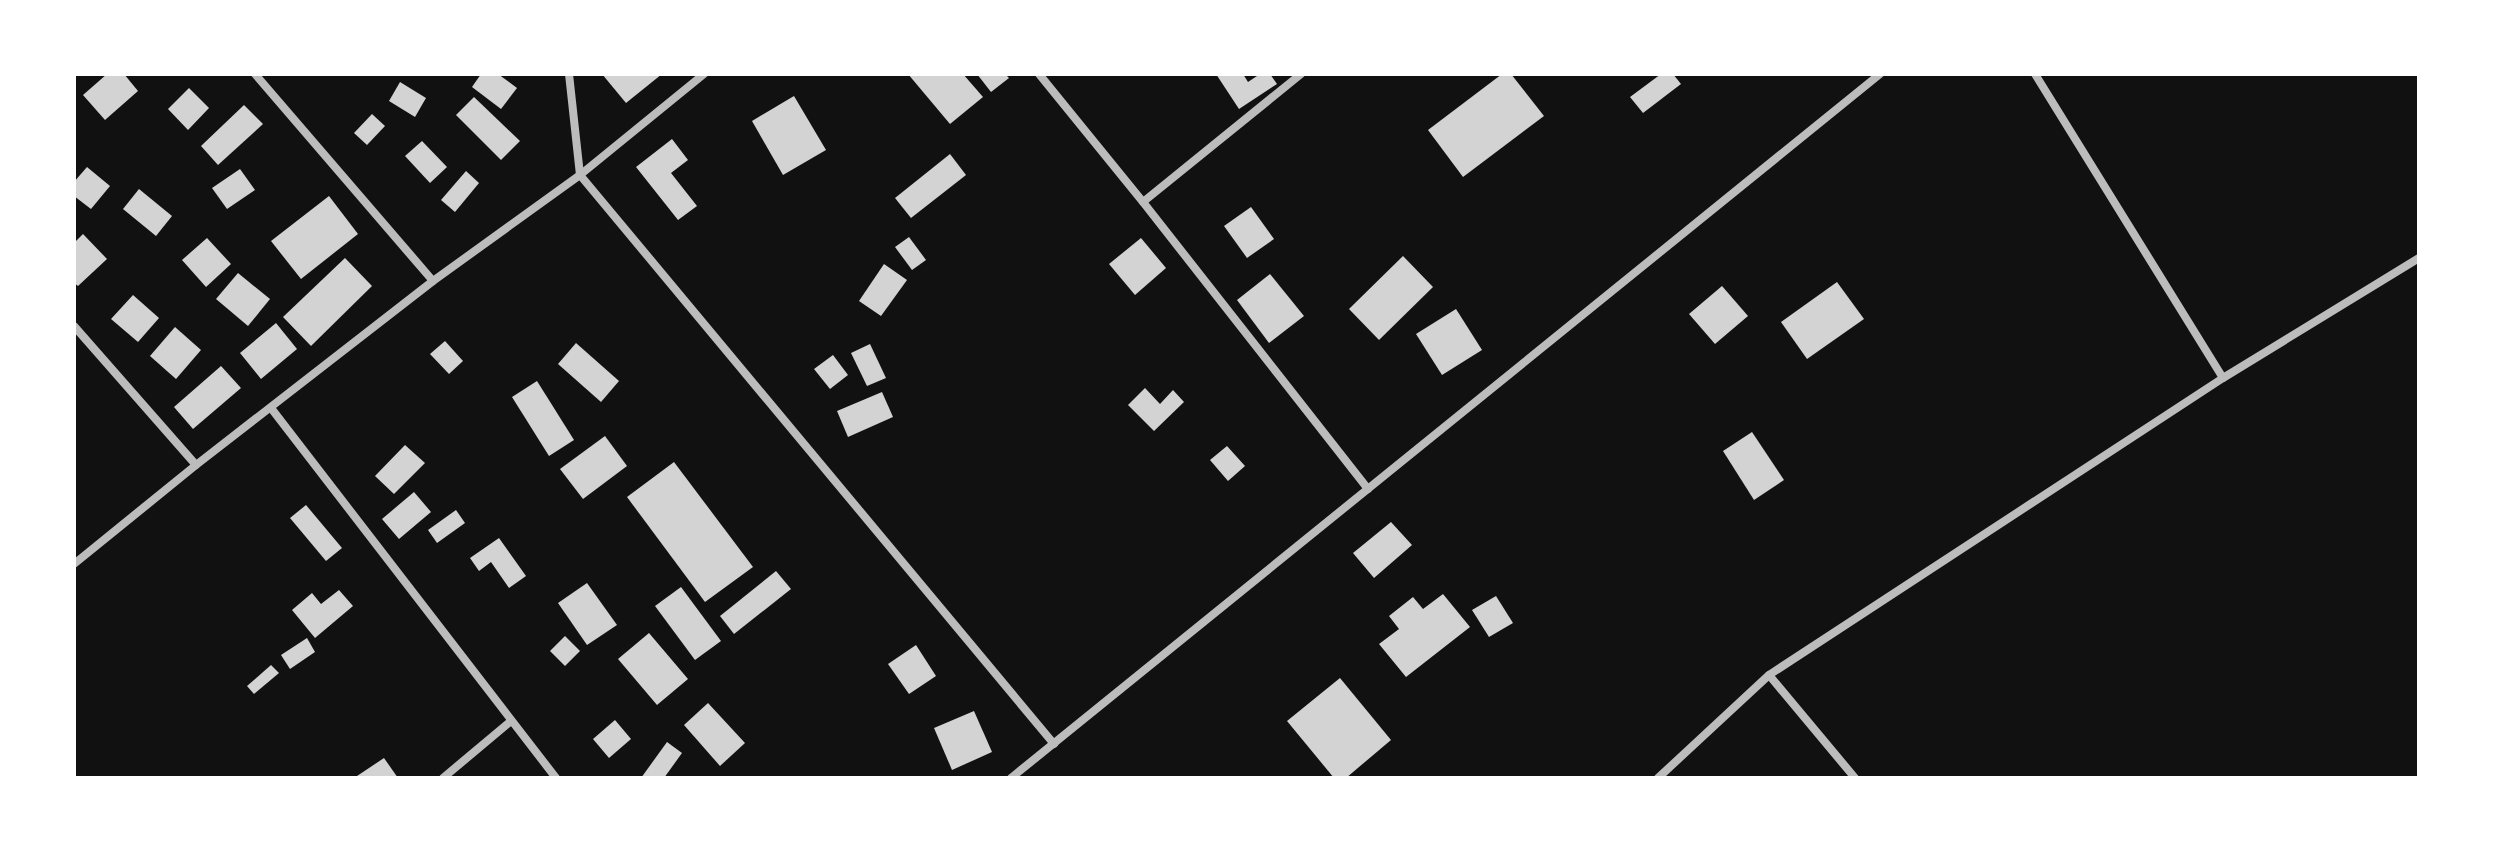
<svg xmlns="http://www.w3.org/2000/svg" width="2493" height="852" viewBox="0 0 2493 852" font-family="Spectral,serif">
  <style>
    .building { fill: #d3d3d3 }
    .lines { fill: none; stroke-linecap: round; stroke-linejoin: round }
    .minor { stroke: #bcbcbc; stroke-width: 8 }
  </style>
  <rect width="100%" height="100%" fill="#111"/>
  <g class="building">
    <polygon points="107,74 124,74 138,91 105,120 83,95"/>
    <polygon points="481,74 498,74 517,88 501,109 472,87"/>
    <polygon points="602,74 662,74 626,103"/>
    <polygon points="908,74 963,74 983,97 950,124"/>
    <polygon points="977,74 1005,74 1009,78 991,92"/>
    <polygon points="1216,74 1243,74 1248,82 1260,74 1270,74 1277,84 1239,109"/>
    <polygon points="1502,74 1511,74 1544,116 1463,177 1428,130"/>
    <polygon points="1661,74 1673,74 1681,84 1643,113 1630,97"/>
    <polygon points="400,82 426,98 415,117 389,101"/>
    <polygon points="189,88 209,108 188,130 168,109"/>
    <polygon points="794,96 826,150 783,175 752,121"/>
    <polygon points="474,97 520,141 501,160 456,115"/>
    <polygon points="244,105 263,124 218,165 201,146"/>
    <polygon points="372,114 385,126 367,145 354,133"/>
    <polygon points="672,139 688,160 671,173 697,206 678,220 636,167"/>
    <polygon points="422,141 447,167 430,183 405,156"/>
    <polygon points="950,154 966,175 911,218 895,198"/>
    <polygon points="87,167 110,186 91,209 74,196 74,182"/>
    <polygon points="240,169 255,190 227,209 212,188"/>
    <polygon points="466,171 479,183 455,212 441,200"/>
    <polygon points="139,189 172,216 156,236 123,209"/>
    <polygon points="329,196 358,234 301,279 271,241"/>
    <polygon points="1251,207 1274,239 1247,258 1224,226"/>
    <polygon points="83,234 107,259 78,286 74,283 74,243"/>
    <polygon points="909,237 926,260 912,270 895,247"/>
    <polygon points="207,238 231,264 206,287 182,260"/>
    <polygon points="1141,238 1166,268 1135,295 1109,264"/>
    <polygon points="1403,256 1433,287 1379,340 1349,309"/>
    <polygon points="345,258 372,286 311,346 283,317"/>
    <polygon points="884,264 907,280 881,316 859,301"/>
    <polygon points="238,273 270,299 248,326 216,299"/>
    <polygon points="1270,274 1304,316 1269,343 1237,300"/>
    <polygon points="1837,282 1864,319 1807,359 1781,322"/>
    <polygon points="1722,286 1748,316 1715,344 1689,314"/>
    <polygon points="133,295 159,318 138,342 111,319"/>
    <polygon points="1456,309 1482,350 1442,375 1416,334"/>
    <polygon points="276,323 297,349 261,379 240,353"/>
    <polygon points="175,327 201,350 176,379 150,356"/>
    <polygon points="445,341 463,361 449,374 430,354"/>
    <polygon points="576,343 619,381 601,402 558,364"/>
    <polygon points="870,344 886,378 867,386 851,353"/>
    <polygon points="833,355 848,375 830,389 814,369"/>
    <polygon points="221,366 241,388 193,429 174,407"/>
    <polygon points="537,381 574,440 549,456 512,397"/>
    <polygon points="1145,388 1160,404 1173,390 1184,402 1154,431 1128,405"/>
    <polygon points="882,392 893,417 848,437 837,411"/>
    <polygon points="1752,432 1784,480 1754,500 1723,451"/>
    <polygon points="605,436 627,466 583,499 560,469"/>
    <polygon points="405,445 425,463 394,494 375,476"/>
    <polygon points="1227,446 1245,466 1228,481 1210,460"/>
    <polygon points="674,462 753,567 705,602 627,497"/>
    <polygon points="414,492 431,512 399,539 382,519"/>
    <polygon points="306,505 342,548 326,561 290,518"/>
    <polygon points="456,510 465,523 437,543 428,530"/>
    <polygon points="1391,522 1412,545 1374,578 1353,553"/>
    <polygon points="499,538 526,576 509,588 491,562 479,571 470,558"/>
    <polygon points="776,571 791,589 734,634 720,616"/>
    <polygon points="587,583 617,625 587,645 558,603"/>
    <polygon points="681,587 721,641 695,660 655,606"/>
    <polygon points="339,590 353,606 315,638 292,610 312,593 321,604"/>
    <polygon points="1443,594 1470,627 1406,677 1379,644 1399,629 1389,616 1413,597 1423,609"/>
    <polygon points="1496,596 1513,623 1489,637 1472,610"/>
    <polygon points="649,633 688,679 657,705 618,659"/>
    <polygon points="565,636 580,651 565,666 550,651"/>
    <polygon points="307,638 315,652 290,669 281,655"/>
    <polygon points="916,645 936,676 909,694 888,664"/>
    <polygon points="271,665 279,673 254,694 247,686"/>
    <polygon points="1340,678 1391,740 1346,778 1334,778 1287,721"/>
    <polygon points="708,703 745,743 720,766 684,725"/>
    <polygon points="974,711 992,752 952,770 934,728"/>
    <polygon points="615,720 631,739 609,758 593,739"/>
    <polygon points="667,742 682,753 664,778 641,778"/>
    <polygon points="384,758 398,778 354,778"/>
  </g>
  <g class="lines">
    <g class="minor">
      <polyline points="255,74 433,281"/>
      <polyline points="569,74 580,175 1054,744"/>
      <polyline points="1039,74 1143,202 1368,489"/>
      <polyline points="2035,74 2223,378"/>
      <polyline points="1143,202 1301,74"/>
      <polyline points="74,326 196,465"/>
      <polyline points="271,408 556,778"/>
      <polyline points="74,564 196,465 433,281 580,175 704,74"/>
      <polyline points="1769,675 1855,778"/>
      <polyline points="443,778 511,721"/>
      <polyline points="1011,778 1880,74"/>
      <polyline points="1658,778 1769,675 2223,378 2419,258"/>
    </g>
  </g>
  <rect width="2493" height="852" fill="none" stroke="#ffffff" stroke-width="152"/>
</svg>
